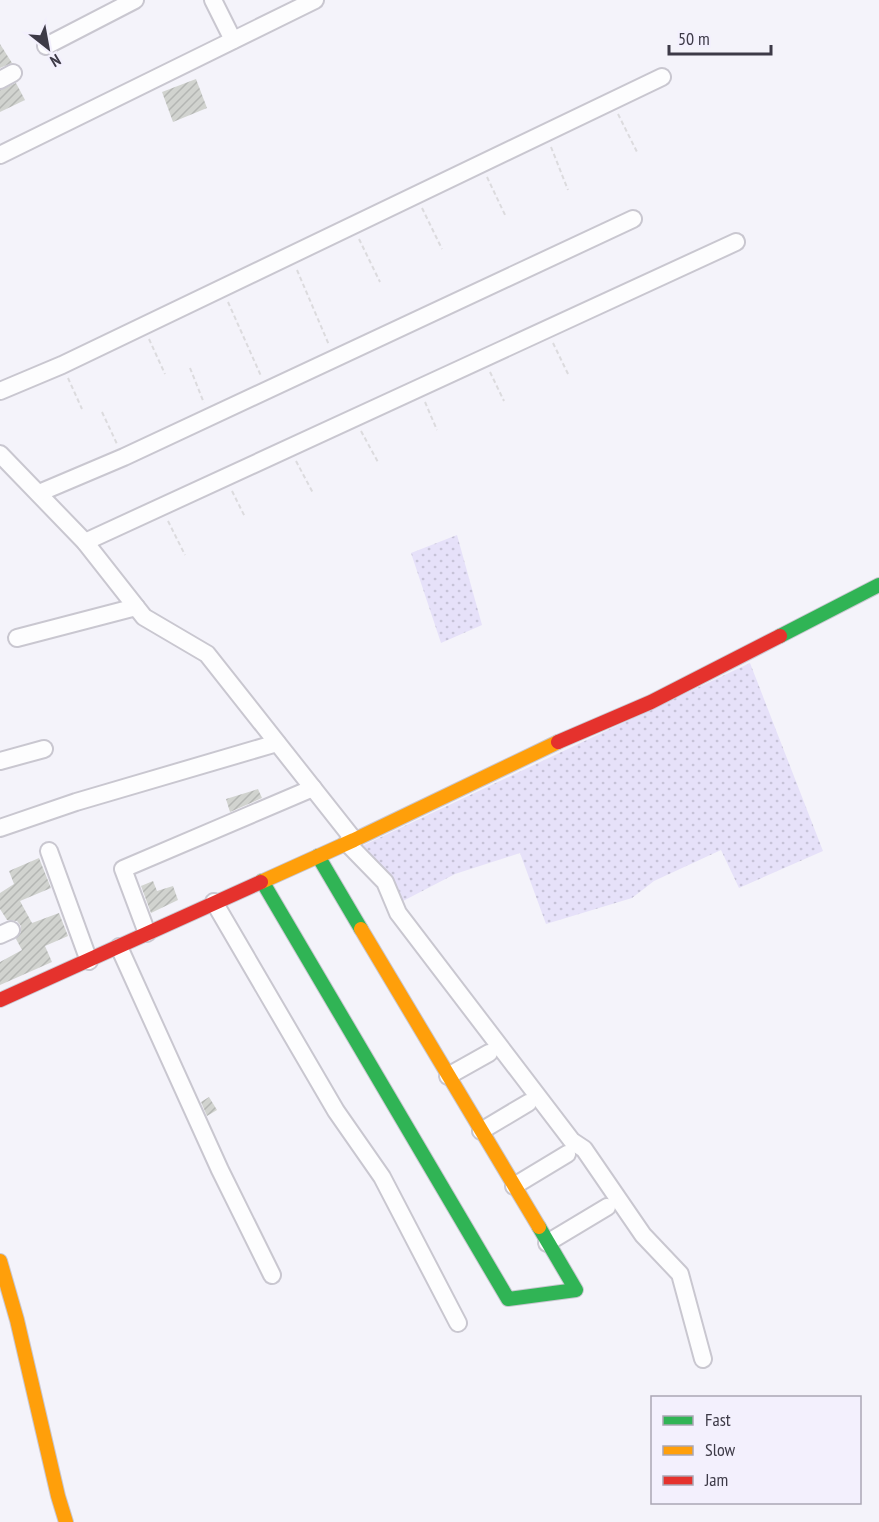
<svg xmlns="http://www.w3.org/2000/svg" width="879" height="1522" viewBox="0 0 879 1522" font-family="'PT Sans Narrow',sans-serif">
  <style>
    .grass { fill: url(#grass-dots) }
    .building { fill: url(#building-hatch) }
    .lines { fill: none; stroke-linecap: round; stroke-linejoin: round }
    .street-casing { stroke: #c9c7d0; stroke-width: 20 }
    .fast-casing { stroke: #c9c7d0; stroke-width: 16 }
    .slow-casing { stroke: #c9c7d0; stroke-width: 16 }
    .jam-casing { stroke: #c9c7d0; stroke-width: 16 }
    .path { stroke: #dcdbde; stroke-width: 2; stroke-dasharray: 4.5 3; stroke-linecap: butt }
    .street { stroke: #fdfdfe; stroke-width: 16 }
    .fast { stroke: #30b455; stroke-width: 14 }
    .slow { stroke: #ff9f0a; stroke-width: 14 }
    .jam { stroke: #e5322d; stroke-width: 14 }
  </style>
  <defs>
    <pattern id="grass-dots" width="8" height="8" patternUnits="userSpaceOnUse" patternTransform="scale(1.5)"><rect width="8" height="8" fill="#e6e1f9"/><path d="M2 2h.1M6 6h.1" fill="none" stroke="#c6c2d7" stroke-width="1.8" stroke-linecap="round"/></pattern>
    <pattern id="building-hatch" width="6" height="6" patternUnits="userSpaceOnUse" patternTransform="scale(1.5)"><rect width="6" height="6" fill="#d1d3cf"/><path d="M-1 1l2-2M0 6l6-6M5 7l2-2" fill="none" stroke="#b4b6b3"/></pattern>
  </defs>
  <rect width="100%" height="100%" fill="#f4f3fa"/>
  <g class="grass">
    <polygon points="457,535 482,625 441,643 411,553"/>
    <polygon points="750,663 823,851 739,888 721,850 654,881 632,898 546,924 520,853 455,874 403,901 386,874 362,846"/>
  </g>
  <g class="building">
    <polygon points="0,44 12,63 0,68"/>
    <polygon points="196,79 207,108 173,122 162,92"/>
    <polygon points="16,83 25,100 0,112 0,90"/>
    <polygon points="258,789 262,798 230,812 226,799"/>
    <polygon points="39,858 51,888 20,901 32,923 59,913 68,936 45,946 52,962 0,985 0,962 22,950 16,939 21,932 21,926 17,921 7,920 0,909 0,893 14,884 9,871"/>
    <polygon points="153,881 157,891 173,886 178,900 151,913 141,886"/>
    <polygon points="209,1097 217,1110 207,1116 201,1102"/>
  </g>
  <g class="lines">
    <defs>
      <g id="street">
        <polyline points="213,0 233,40"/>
        <polyline points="46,46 135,0"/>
        <polyline points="0,80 13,73"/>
        <polyline points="0,155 315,0"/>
        <polyline points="0,391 62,365 662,77"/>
        <polyline points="0,454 85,542 144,617 207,654 354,840"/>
        <polyline points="39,493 124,457 633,219"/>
        <polyline points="85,542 736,242"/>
        <polyline points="17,638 136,607"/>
        <polyline points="0,761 44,749"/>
        <polyline points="0,828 76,802 277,743"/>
        <polyline points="347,843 385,882 398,913 572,1141 584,1149 643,1235 680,1274 703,1359"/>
        <polyline points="49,851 89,961"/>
        <polyline points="214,902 336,1111 382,1177 458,1323"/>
        <polyline points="147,933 123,869 313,788"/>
        <polyline points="0,935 11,930"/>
        <polyline points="119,947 220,1170 272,1275"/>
        <polyline points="448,1076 489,1053"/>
        <polyline points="481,1131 528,1103"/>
        <polyline points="514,1186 567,1154"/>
        <polyline points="547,1243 607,1207"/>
      </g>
      <g id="fast">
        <polyline points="780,636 879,585"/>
        <polyline points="318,856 361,929"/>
        <polyline points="262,881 508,1299 576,1290 539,1227"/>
      </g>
      <g id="slow">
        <polyline points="261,882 354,840 558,742"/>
        <polyline points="361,929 539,1227"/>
        <polyline points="0,1261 17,1320 58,1496 66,1522"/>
      </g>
      <g id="jam">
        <polyline points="558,742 651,702 780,636"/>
        <polyline points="0,1000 261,882"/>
      </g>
    </defs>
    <use href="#street" class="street-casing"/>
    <use href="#fast" class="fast-casing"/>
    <use href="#slow" class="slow-casing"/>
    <use href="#jam" class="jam-casing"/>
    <g class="path">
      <polyline points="618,114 638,154"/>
      <polyline points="551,147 568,190"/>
      <polyline points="487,177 506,217"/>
      <polyline points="422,208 442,249"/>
      <polyline points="359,239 380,282"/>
      <polyline points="297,270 329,345"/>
      <polyline points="228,302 261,376"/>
      <polyline points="149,339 165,374"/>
      <polyline points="553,343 569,376"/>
      <polyline points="190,368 204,403"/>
      <polyline points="490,372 504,401"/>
      <polyline points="68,378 82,409"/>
      <polyline points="425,402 437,430"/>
      <polyline points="102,412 117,444"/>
      <polyline points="361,431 379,464"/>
      <polyline points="296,461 313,493"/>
      <polyline points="232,491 245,517"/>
      <polyline points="168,521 185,555"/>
    </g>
    <use href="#street" class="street"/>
    <use href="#fast" class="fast"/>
    <use href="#slow" class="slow"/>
    <use href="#jam" class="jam"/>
  </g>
  <rect x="651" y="1396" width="210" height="108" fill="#f3f0fd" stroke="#aaa7b4" stroke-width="1.5"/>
  <rect x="663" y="1416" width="30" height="9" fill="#30b455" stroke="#aaa7b4" stroke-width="1.5"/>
  <text x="705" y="1426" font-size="18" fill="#3d3a47">Fast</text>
  <rect x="663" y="1446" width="30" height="9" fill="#ff9f0a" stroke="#aaa7b4" stroke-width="1.5"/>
  <text x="705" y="1456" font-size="18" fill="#3d3a47">Slow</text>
  <rect x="663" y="1476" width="30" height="9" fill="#e5322d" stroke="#aaa7b4" stroke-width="1.5"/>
  <text x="705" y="1486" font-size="18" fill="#3d3a47">Jam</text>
  <g transform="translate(48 48) rotate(149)" stroke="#f3f0fd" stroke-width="4.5" paint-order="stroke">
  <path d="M0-4.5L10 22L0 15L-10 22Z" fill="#3d3a47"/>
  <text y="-9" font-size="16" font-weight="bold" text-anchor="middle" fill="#3d3a47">N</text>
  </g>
  <path d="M669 45v9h102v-9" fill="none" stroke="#3d3a47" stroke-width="3"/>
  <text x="678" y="45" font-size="18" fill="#3d3a47" stroke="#f3f0fd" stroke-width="4.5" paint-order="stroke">50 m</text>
</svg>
